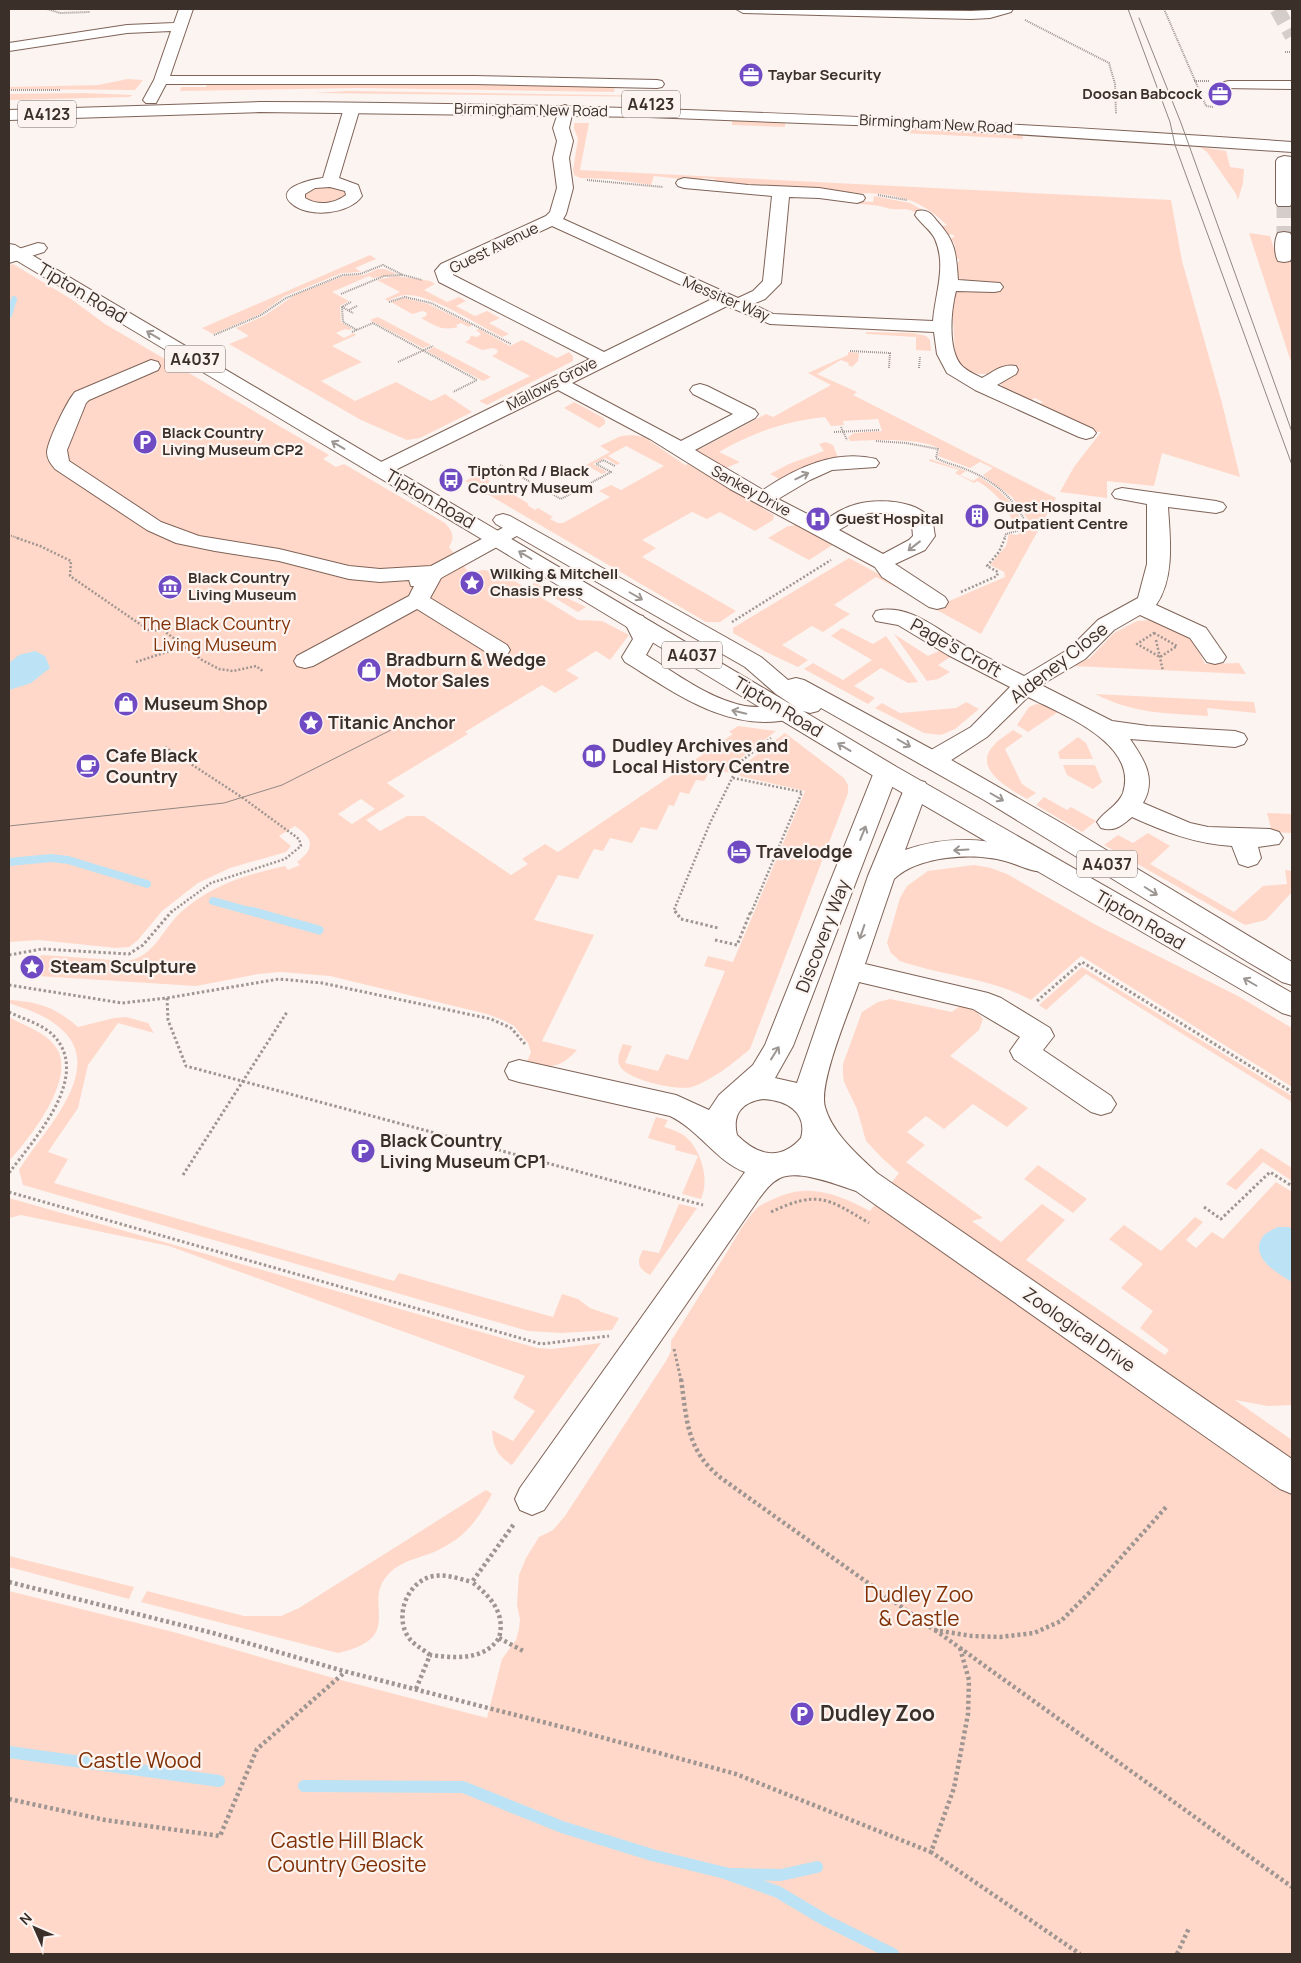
<svg xmlns="http://www.w3.org/2000/svg" width="1301" height="1963" viewBox="0 0 1301 1963" font-family="Manrope,sans-serif">
  <style>
    .green { fill: #ffd8c9; fill-rule: evenodd }
    .water { fill: #bbe3f5 }
    .lines { fill: none; stroke-linecap: round; stroke-linejoin: round }
    .stream-far3 { stroke: #bbe3f5; stroke-width: 6 }
    .stream-far2 { stroke: #bbe3f5; stroke-width: 8 }
    .stream-far1 { stroke: #bbe3f5; stroke-width: 9 }
    .stream { stroke: #bbe3f5; stroke-width: 12 }
    .minor-tunnel { stroke: #d5cdc9; stroke-width: 15; stroke-dasharray: 15 8; stroke-linecap: butt }
    .minor-casing { stroke: #7f6357; stroke-width: 2 }
    .major-casing { stroke: #7f6357; stroke-width: 2 }
    .highway-casing { stroke: #7f6357; stroke-width: 2 }
    .path-far3 { stroke: #9f9591; stroke-width: 2; stroke-dasharray: 1 1; stroke-linecap: butt }
    .path-far2 { stroke: #9f9591; stroke-width: 2.5; stroke-dasharray: 2 2; stroke-linecap: butt }
    .path-far1 { stroke: #9f9591; stroke-width: 3; stroke-dasharray: 2.5 2.5; stroke-linecap: butt }
    .path { stroke: #9f9591; stroke-width: 4.5; stroke-dasharray: 3 3; stroke-linecap: butt }
    .minor { fill: #fff; fill-rule: evenodd }
    .major { fill: #fff; fill-rule: evenodd }
    .highway { fill: #fff; fill-rule: evenodd }
    .tram { stroke: #918782; stroke-width: 1 }
    .oneway { stroke: #9d9794 }
    .labels { text-anchor: middle; stroke-width: 4.5; stroke-linejoin: round; paint-order: stroke }
    .far-poi-label { font-size: 15px; font-weight: bold; fill: #3b2f29; stroke: #fbf4f1; text-anchor: start }
    .far-street-label { font-size: 15px; fill: #3b2f29; stroke: #fbf4f1 }
    .shield { fill: #fbf4f1; stroke: #756a65; stroke-width: 1 }
    .shield-label { font-size: 16px; font-weight: bold; fill: #3b2f29 }
    .street-label { font-size: 18px; fill: #3b2f29; stroke: #fbf4f1 }
    .park-label { font-size: 18px; fill: #803004; stroke: #fbf4f1 }
    .poi-label { font-size: 18px; font-weight: bold; fill: #3b2f29; stroke: #fbf4f1; text-anchor: start }
    .near-park-label { font-size: 21px; fill: #803004; stroke: #fbf4f1 }
    .near-poi-label { font-size: 21px; font-weight: bold; fill: #3b2f29; stroke: #fbf4f1; text-anchor: start }
  </style>
  <rect width="100%" height="100%" fill="#fbf4f1"/>
  <g class="green">
    <polygon points="128,79 143,80 135,90 9,89 9,87 98,85"/>
    <polygon points="208,82 615,86 614,92 359,88 180,91 181,87 206,87"/>
    <polygon points="348,91 662,96 661,97 314,93"/>
    <polygon points="84,93 133,95 129,97 9,100 9,94"/>
    <polygon points="732,119 785,121 785,127 732,125"/>
    <path d="M574,123H589L580,170L1171,200L1182,261L1222,403L1240,477L1162,453L1154,486L1107,481V498L1060,492L1074,467L1101,432H1095L1037,405L1043,402L1035,398L1029,401L1003,388L1001,383L1003,380L1017,371L1004,365L987,374H978L967,370L962,366L955,353L952,304L954,294L962,291L967,282L957,277L956,262H959V259H956L955,245L951,238L955,237L952,234L948,235L940,227L947,225C925,205 912,198 881,194C871,193 860,194 850,192L846,194L826,190L825,188L745,184L744,186L713,183L715,179L703,178L701,181L654,176L651,185L610,179L580,178L574,175L573,170L578,139L574,128Z"/>
    <polygon points="903,126 1022,134 1023,139 904,133"/>
    <polygon points="1200,147 1226,151 1230,167 1244,169 1243,183 1238,200 1236,194 1207,152"/>
    <path d="M321,186L345,189L347,195C338,206 317,205 305,198L306,192Z"/>
    <path d="M874,196L910,203L928,213L918,214C903,205 901,212 887,208C877,205 867,204 856,204V201L873,202Z"/>
    <polygon points="1249,233 1270,236 1277,259 1292,261 1292,365"/>
    <polygon points="370,255 376,259 355,268 361,272 342,273 285,296 260,314 213,334 202,328"/>
    <path d="M13,264L71,299L105,324L329,455L323,459L336,467L344,464L445,523C453,532 455,537 449,547L469,573L483,570L500,572L578,620L602,621L629,635L610,660L596,651L566,670L579,678L555,693L542,685L465,732L468,734L387,783L405,796L366,820L380,831L407,816H424L511,875L528,864L522,859L545,844L558,852L733,734L729,732L738,726L776,731L737,761L731,773L711,769L704,781L696,780L689,794L680,792L674,806L669,805L657,830L641,827L632,843L610,838L603,851L594,849L578,879L558,875L534,920L594,935L542,1041L577,1050C560,1069 549,1068 526,1064L531,1052L528,1043L514,1026L503,1020L487,1014L330,976L281,972L258,974L196,986L38,976L26,973L27,964L34,958L43,955L127,961C154,957 162,930 180,913C211,885 245,875 285,866L288,870L300,865L297,862C316,848 313,838 295,826L279,836L291,846L286,852L230,868L198,883L162,911L138,940L129,947L116,948L39,940L9,942V265ZM361,799L375,809L352,824L338,814Z"/>
    <polygon points="378,269 385,269 397,274 373,278 369,276 332,292 349,301 340,306 341,322 352,329 349,330 345,329 336,333 344,338 354,333 356,335 332,346 362,362 321,381 355,401 396,382 431,401 445,394 472,412 420,438 407,440 361,420 229,344 249,336 236,328 264,316 295,295 344,276 364,275"/>
    <path d="M396,276L430,281L435,284L424,290L447,302L459,297L466,301L456,306L475,316L487,311L500,318L489,323L509,334L502,337C478,325 431,294 406,295C400,295 394,298 388,301L385,299L400,292L377,280Z"/>
    <path d="M405,298L428,304L472,325L469,327L461,323L456,325L458,327C441,331 436,326 421,318L426,316L427,313L423,311L412,314L391,302Z"/>
    <polygon points="378,317 431,345 423,348 370,320"/>
    <polygon points="479,329 510,346 522,340 557,358 569,352 573,356 573,361 487,405 479,401 530,376 492,356 497,353 498,350 493,348 482,350 465,342 469,340 471,336 477,337 481,334 476,330"/>
    <polygon points="866,332 913,333 926,336 930,340 931,351 916,350 916,337 866,334"/>
    <polygon points="434,347 491,377 483,381 427,351"/>
    <path d="M848,352L859,353L858,361L852,367L848,365L849,363L841,360L817,374L857,392L853,395L1056,498L981,634L933,608L1005,577L1004,572L990,565L1006,546L1009,534L1017,535L1024,530L1027,518L1012,497L983,475L993,468L980,462L970,468L938,456L940,449C920,437 873,440 850,441L848,437L854,433L882,431L878,419L843,421L844,425L831,426L825,417C787,421 753,432 719,452L740,462L724,469L692,450L698,446L702,448L766,414L773,417L831,385L808,373L848,355Z"/>
    <polygon points="574,402 602,417 605,420 605,424 599,428 564,408"/>
    <polygon points="633,435 644,437 685,465 688,464 774,515 773,520 755,531 720,512 707,519 692,512 642,540 656,548 642,557 736,611 720,622 706,622 465,481 496,466 504,470 487,479 490,481 488,482 495,487 498,485 529,504 527,505 535,510 538,508 553,517 550,519 558,523 563,523 610,497 599,491 611,485 621,490 664,466 626,446 608,456 620,463 617,465 605,458 593,464 607,472 602,474 586,465 610,452 600,446 621,436"/>
    <polygon points="826,442 833,445 838,458 781,480 770,474 789,464 824,451 819,444"/>
    <path d="M930,459L966,471L960,475L973,481L979,477C998,488 1012,500 1021,520L1018,528L1014,531C1012,509 996,492 977,481L974,483L955,473L959,470L929,461Z"/>
    <polygon points="797,525 802,527 834,544 809,560 768,538 788,526"/>
    <polygon points="849,558 899,585 895,587 876,577 834,605 850,614 823,632 812,626 782,645 808,660 798,667 766,652 733,633 733,628"/>
    <polygon points="535,583 586,607 578,612 532,584"/>
    <polygon points="1151,620 1188,635 1195,644 1205,664 1239,663 1246,674 1072,666 1090,658 1114,633 1137,621"/>
    <polygon points="842,628 873,644 886,636 918,682 908,683 881,668 854,686 875,698 868,704 804,669 813,663 843,680 872,660 831,636"/>
    <polygon points="894,634 928,656 941,650 950,657 938,665 950,672 938,679 927,681"/>
    <path d="M1095,694L1254,702L1256,713L1207,708L1208,716C1164,713 1135,714 1095,694Z"/>
    <polygon points="966,702 979,709 955,729 941,735 924,733 875,708 882,703 900,713 956,708"/>
    <polygon points="1036,704 1046,705 1058,712 1028,732 1017,725 1029,707"/>
    <path d="M1013,730L1023,736L1005,749L1022,784L1036,793L1027,799C1010,789 971,769 994,745C999,739 1007,735 1013,730Z"/>
    <path d="M785,733L844,778L848,785V793L750,1049C734,1063 712,1080 692,1087C677,1091 627,1080 620,1066C616,1058 620,1051 623,1044L632,1046L625,1063L658,1071L666,1054L688,1060L725,971L704,966L708,956L733,962L805,791L739,776L746,763Z"/>
    <polygon points="1078,737 1086,743 1093,759 1060,759 1058,752"/>
    <polygon points="1063,765 1095,765 1102,782 1093,789 1067,775"/>
    <polygon points="1044,797 1067,810 1071,807 1096,821 1082,832 1036,805"/>
    <polygon points="1267,813 1292,814 1292,833 1272,832"/>
    <polygon points="1148,833 1170,846 1150,864 1234,912 1263,886 1287,884 1285,870 1292,871 1292,892 1266,920 1245,925 1104,845 1118,835 1133,843"/>
    <path d="M974,865L991,868L1007,874L1096,925L1238,996L1292,1028V1087L1081,956L1031,1000C991,978 943,976 900,961L891,953L887,943L900,898L907,886L928,871Z"/>
    <polygon points="1082,967 1292,1096 1292,1102 1086,974 1046,1010 1039,1005"/>
    <path d="M890,999L952,1012L960,1006L976,1011L983,1019L979,1030L950,1056L1028,1108L1007,1127L973,1104L944,1129L926,1116L907,1132L925,1145L906,1162L983,1218L972,1221L1001,1242L1042,1204L1065,1220L1026,1260L1165,1355L1169,1350L1140,1328L1153,1311L1121,1288L1143,1264L1109,1239L1124,1225L1161,1251L1195,1217L1203,1222L1186,1240L1196,1248L1212,1232L1223,1239L1276,1182L1292,1192V1405L1268,1406L1235,1400L1292,1440V1954H9V1591L177,1633L337,1679L487,1718L502,1659L516,1640L519,1629L520,1619L517,1605L519,1575L526,1558L539,1537L553,1530L565,1516L666,1361L671,1351V1341C689,1313 706,1285 724,1257C734,1241 743,1223 756,1209C761,1204 769,1201 776,1198C810,1182 839,1195 870,1211L899,1173L883,1159L866,1141L857,1109L844,1082L843,1074V1064L862,1012L878,1002Z"/>
    <path d="M9,1000C39,1002 55,1007 78,1027L114,1018L126,1017L148,1023L154,1033L118,1023L88,1065L78,1108L48,1152L68,1159L54,1183L394,1281L399,1273L553,1317L562,1294L578,1299L590,1308L619,1318L612,1330L562,1333L528,1331L23,1185L19,1170C41,1133 109,1069 60,1028C46,1015 26,1009 9,1003Z"/>
    <path d="M9,1017C23,1025 45,1032 55,1046C79,1076 30,1138 9,1161Z"/>
    <path d="M656,1117L668,1120L664,1127C671,1129 680,1132 686,1137C701,1150 710,1180 701,1199L682,1194L698,1156L675,1150L676,1146L648,1138Z"/>
    <polygon points="1261,1148 1292,1168 1292,1181 1263,1162 1236,1190 1226,1184"/>
    <polygon points="1038,1165 1087,1199 1073,1213 1024,1179"/>
    <path d="M9,1198L537,1348L552,1349L601,1343L512,1465C497,1455 493,1447 492,1430L513,1441L535,1411L513,1398L525,1376L169,1246L21,1215L9,1218Z"/>
    <path d="M679,1204L697,1208L650,1275C638,1269 636,1262 643,1250L659,1253Z"/>
    <path d="M486,1490L492,1494C476,1522 465,1538 434,1552C417,1559 399,1561 387,1576C362,1604 407,1637 338,1653L141,1602L147,1591L244,1616H281L299,1608Z"/>
    <polygon points="9,1556 134,1587 129,1599 9,1567"/>
  </g>
  <g class="water">
    <polygon points="35,651 45,656 50,668 31,683 9,690 9,663 19,655"/>
    <path d="M1278,1227H1289L1292,1229V1282C1277,1273 1247,1256 1264,1235C1267,1232 1274,1229 1278,1227Z"/>
  </g>
  <g class="lines">
    <polyline class="stream-far3" points="9,315 14,299"/>
    <g class="stream-far2">
      <polyline points="9,862 51,858 68,860 147,884"/>
      <polyline points="213,901 256,913"/>
    </g>
    <polyline class="stream-far1" points="251,911 319,930"/>
    <g class="stream">
      <polyline points="9,1752 219,1781"/>
      <polyline points="304,1786 463,1787 562,1827 652,1855 725,1873 778,1892 825,1920 893,1954"/>
      <polyline points="733,1874 781,1875 817,1867"/>
    </g>
    <g class="minor-tunnel">
      <polyline points="1277,9 1292,36"/>
      <polyline points="1284,203 1284,237"/>
    </g>
    <defs>
      <g id="minor">
        <polygon points="179,9 193,9 170,76 474,76 657,80 662,81 664,84 662,87 657,88 474,84 166,84 156,103 146,103 143,100 154,80 171,31 127,33 9,51 9,43 127,25 174,23"/>
        <polygon points="736,9 971,11 1013,9 1011,12 990,18 971,19 743,13"/>
        <polygon points="1229,81 1292,81 1292,89 1224,88 1222,85 1224,82"/>
        <path d="M352,103L357,105L360,108L339,178L358,185L362,196C350,214 308,219 291,203C274,187 314,179 323,178L344,108L347,105ZM330,187L345,191L346,195C334,204 318,206 305,198V194L315,188Z"/>
        <path d="M565,105L570,107L573,110L569,128L573,141L569,158L573,188L566,214L563,219L738,298L753,291L763,281L772,196L684,188L678,186L676,183L678,180L684,178L748,185L819,188L863,195L865,198L863,201L857,203L819,198L789,197L781,283L765,299L753,304L773,314L933,321C935,294 947,266 935,239C931,230 920,223 915,215L917,211C927,209 931,213 937,221C956,242 956,253 958,280L1000,283L1003,287L1000,291L994,292L956,291C951,310 947,350 962,366C967,371 976,375 982,378C993,372 1003,363 1016,366L1018,370L1016,374L997,385L1093,429L1096,433L1093,437L1086,439L1079,437L975,390L947,373L937,354L934,332L770,324L727,306L572,383L681,441L733,414L693,394L690,390L693,386L700,384L707,386L755,410L758,414L755,418L695,450L763,490C796,468 835,449 876,459L879,463L876,467L832,470L810,480L778,499L823,522C832,515 843,508 854,505C875,498 923,499 933,524C934,528 934,532 935,536L925,550L895,564L945,597L948,602L945,607L937,609L929,607L882,577L875,567L730,489L650,439L558,390L387,474L380,476L373,474L370,470L373,466L590,359L439,282L435,271L441,264L546,216L550,212L557,188L553,158L557,141L553,128L560,107ZM552,226L712,299L604,352L453,275V272ZM868,513C884,512 900,514 912,525L913,536L909,540L883,554L839,530Z"/>
        <polygon points="1284,156 1292,157 1292,203 1290,206 1278,206 1276,203 1276,161 1278,158"/>
        <path d="M1284,232L1290,233C1294,239 1294,255 1290,261L1284,262L1278,261C1274,254 1274,240 1278,233Z"/>
        <polygon points="38,243 44,244 47,248 44,252 9,263 9,252"/>
        <path d="M151,360L158,362L160,366L158,370L89,400L86,403L67,450L69,461L161,522L199,536L279,549L349,566L380,569L431,566L510,524L517,522L524,524L528,528L524,532L441,578L430,598L507,645L510,650L507,655L499,657L491,655L417,609L313,666L305,668L297,666L294,661L297,656L409,596L414,586H411L409,580L380,582L349,579L279,561L215,551L176,543L147,530L55,469C51,464 47,459 47,452C48,440 67,401 75,392Z"/>
        <path d="M1122,488L1216,501L1223,503L1226,507L1223,511L1216,513L1168,507C1170,538 1175,578 1156,605L1206,628L1226,657L1223,662L1215,664L1207,662L1190,638L1140,615L1114,630L1085,659L1041,685L1112,721L1148,726L1235,731L1244,734L1247,739L1244,744L1235,747L1130,739C1144,759 1157,779 1143,803L1190,823L1208,827L1270,829L1279,832L1283,838L1279,844L1258,847L1261,858L1257,864L1248,867L1239,864L1232,846C1196,844 1165,832 1132,817C1121,826 1115,832 1101,828L1097,822C1104,811 1118,806 1123,793C1139,743 1061,714 1028,697L987,737L942,766L933,768L924,766L921,760L924,754L971,727L1010,687L948,655L898,625L876,621L873,616L876,611C909,603 938,630 964,645C984,656 1004,666 1024,676L1069,649L1098,620L1138,598L1147,564V504L1115,498L1112,494L1115,490Z"/>
        <path d="M635,614L643,616L655,639L646,655C677,674 709,699 745,706C762,709 779,703 795,708L799,713L795,718C731,735 677,694 625,662L622,657L633,639L624,621L627,616Z"/>
        <path d="M886,764L895,766L898,772L793,1046L775,1078L797,1083L868,876L907,782L916,780L925,782L928,788L905,850C958,832 998,840 1050,858L1054,864L1050,870C1034,875 1021,865 1005,861C973,852 918,856 894,879L865,964L988,993L1001,998L1050,1028L1054,1036L1043,1050L1111,1096L1116,1104L1111,1112L1101,1115L1091,1112L1014,1059L1010,1051L1020,1037L973,1009L859,982C850,1009 818,1083 825,1107C832,1133 858,1155 877,1173L1292,1459V1494L1280,1489L856,1191C838,1185 798,1169 780,1178C770,1183 764,1192 758,1200L544,1510L532,1515L520,1510L515,1499L520,1488L745,1172C717,1162 699,1130 670,1116L519,1082L509,1079L505,1071L509,1063L519,1060L676,1095L709,1110L719,1095L753,1065L765,1045L874,772L877,766ZM763,1099C786,1100 808,1112 801,1138C780,1162 757,1155 737,1135C732,1114 742,1102 763,1099Z"/>
      </g>
      <polygon id="major" points="9,244 15,245 797,708 776,694 745,667 496,524 493,520 496,516 503,514 510,516 761,657 788,680 796,678 804,680 946,757 1063,824 1292,962 1292,985 1282,982 1248,962 984,800 821,708 818,711 810,713 803,711 895,766 1292,993 1292,1016 1282,1013 877,778 490,544 9,256"/>
      <path id="highway" d="M260,102C605,103 948,118 1292,142V152L906,127L648,117L260,112L9,120V110Z"/>
    </defs>
    <use href="#minor" class="minor-casing"/>
    <use href="#major" class="major-casing"/>
    <use href="#highway" class="highway-casing"/>
    <g class="path-far3">
      <polyline points="47,9 60,13 90,12"/>
      <polyline points="1164,9 1206,106 1213,107"/>
      <polyline points="1025,20 1109,63 1115,84 1116,114"/>
      <polyline points="1285,52 1292,52"/>
      <polyline points="1194,81 1210,81"/>
      <polyline points="9,90 61,90"/>
      <polyline points="587,180 663,187"/>
      <polyline points="878,195 907,200"/>
      <polyline points="341,294 384,276 402,275"/>
      <polyline points="351,302 342,307 343,322 357,330"/>
      <polyline points="389,302 405,297 431,303 511,344"/>
      <polyline points="342,307 353,313"/>
      <polyline points="349,310 357,306"/>
      <polyline points="352,332 373,323 477,380 453,392"/>
      <polyline points="214,335 261,315 286,298 343,275 360,274 383,265 403,275 422,280"/>
      <polyline points="850,351 890,353 889,368"/>
      <polyline points="398,362 433,346"/>
      <polyline points="919,368 920,357"/>
      <polyline points="841,427 847,440"/>
      <polyline points="834,432 880,430"/>
      <path d="M876,441L906,443L938,449L936,458C945,463 956,465 965,469C991,479 1011,495 1024,519L1020,530L1006,534L1004,539"/>
      <polyline points="500,465 561,499 611,472 596,464 603,460 615,466"/>
      <polyline points="9,535 20,539"/>
    </g>
    <g class="path-far2">
      <polyline points="17,538 40,546 71,561 70,576 150,631 163,630 202,660 219,669 233,671 256,666 264,672"/>
      <polyline points="961,592 997,576 998,572 987,566 999,552 1005,538"/>
      <polyline points="732,622 831,560"/>
      <polygon points="1154,633 1177,646 1160,657 1137,644"/>
      <polyline points="1156,640 1163,671"/>
      <polyline points="136,662 182,647"/>
      <polyline points="165,747 243,798 299,839 301,846 285,859 211,883 170,913"/>
      <polyline points="733,778 802,792 751,913"/>
      <polyline points="676,913 674,910 710,823 740,762 771,738"/>
    </g>
    <g class="path-far1">
      <polyline points="675,911 681,919 718,928"/>
      <polyline points="715,940 737,945 751,911"/>
      <polyline points="9,955 42,949 129,954 143,945 172,911"/>
      <polyline points="9,985 122,1003 167,998 279,979 322,983 491,1019 511,1028 525,1044"/>
      <polyline points="167,998 168,1020 186,1066 703,1205"/>
      <polyline points="1037,1001 1082,962 1292,1092"/>
      <path d="M9,1012C23,1019 42,1024 53,1035C93,1076 34,1139 9,1173"/>
      <polyline points="183,1175 287,1012"/>
      <polyline points="9,1192 541,1344 609,1336"/>
      <polyline points="1204,1207 1221,1219 1270,1172 1292,1186"/>
      <path d="M771,1212C818,1190 827,1198 869,1223"/>
      <polyline points="674,1349 681,1380"/>
    </g>
    <g class="path">
      <path d="M681,1379C687,1420 686,1450 721,1478L934,1630L972,1636L1000,1637L1034,1633L1061,1621L1091,1591L1167,1506"/>
      <polyline points="9,1582 213,1633 340,1670 582,1732 736,1774 931,1852"/>
      <polyline points="935,1630 1292,1887"/>
      <polyline points="499,1638 525,1652"/>
      <polyline points="960,1648 969,1680 968,1714 954,1788 931,1852 1080,1954"/>
      <path d="M430,1655C423,1649 414,1645 409,1638C393,1616 408,1580 434,1576C447,1574 460,1579 472,1582"/>
      <path d="M416,1689L430,1655C454,1658 484,1661 499,1638C506,1613 490,1596 472,1582L514,1524"/>
      <polyline points="9,1799 105,1820 220,1836 257,1749 345,1672"/>
      <polyline points="1177,1954 1189,1928"/>
    </g>
    <use href="#minor" class="minor"/>
    <use href="#major" class="major"/>
    <use href="#highway" class="highway"/>
    <g class="tram">
      <polyline points="1128,9 1170,122 1175,145 1292,465"/>
      <polyline points="1139,18 1181,123 1292,432"/>
      <polyline points="9,826 224,803 282,785 395,728"/>
    </g>
  </g>
  <defs><path id="oneway-shaft" d="M-6 0H5M1.5-3L5.5 0L1.5 3" fill="none" stroke-width="1.6" stroke-linecap="round" stroke-linejoin="round" transform="scale(1.25)"/></defs>
  <g class="oneway">
    <use href="#oneway-shaft" transform="translate(153 335) rotate(-149)"/>
    <use href="#oneway-shaft" transform="translate(338 445) rotate(-149)"/>
    <use href="#oneway-shaft" transform="translate(802 476) rotate(-26)"/>
    <use href="#oneway-shaft" transform="translate(914 546) rotate(142)"/>
    <use href="#oneway-shaft" transform="translate(525 555) rotate(-149)"/>
    <use href="#oneway-shaft" transform="translate(636 596) rotate(30)"/>
    <use href="#oneway-shaft" transform="translate(739 712) rotate(-166)"/>
    <use href="#oneway-shaft" transform="translate(904 743) rotate(30)"/>
    <use href="#oneway-shaft" transform="translate(844 747) rotate(-149)"/>
    <use href="#oneway-shaft" transform="translate(997 797) rotate(30)"/>
    <use href="#oneway-shaft" transform="translate(863 833) rotate(-68)"/>
    <use href="#oneway-shaft" transform="translate(961 850) rotate(177)"/>
    <use href="#oneway-shaft" transform="translate(1151 891) rotate(32)"/>
    <use href="#oneway-shaft" transform="translate(862 932) rotate(109)"/>
    <use href="#oneway-shaft" transform="translate(1250 982) rotate(-150)"/>
    <use href="#oneway-shaft" transform="translate(775 1053) rotate(-58)"/>
  </g>
  <defs>
    <symbol id="office-disc" viewBox="-11 -11 22 22"><circle r="9.5" fill="#704ac3" stroke="#fbf4f1"/><path d="M-6-3h4V-5.5h4V-3h4V5H-6ZM-1-4.5V-3h2v-1.5ZM-6 0V1H6V0Z" fill="#fff"/></symbol>
    <symbol id="parking-disc" viewBox="-11 -11 22 22"><circle r="9.5" fill="#704ac3" stroke="#fbf4f1"/><path d="M-3.5-5.5H1a3.5 3.5 0 0 1 0 7H-1V5.5H-3.5ZM-1-3.4V-.6H.8a1.4 1.4 0 0 0 0-2.8Z" fill="#fff"/></symbol>
    <symbol id="bus-disc" viewBox="-11 -11 22 22"><circle r="9.5" fill="#704ac3" stroke="#fbf4f1"/><path d="M-5-6H5V4H4V6H2V4H-2V6H-4V4H-5ZM-3.5-4V0h7V-4ZM-3.5 1.2v1.5H-2V1.2ZM2 1.2v1.5H3.5V1.2Z" fill="#fff"/></symbol>
    <symbol id="building-disc" viewBox="-11 -11 22 22"><circle r="9.5" fill="#704ac3" stroke="#fbf4f1"/><path d="M-4-6H4V6H1V3H-1V6H-4ZM-2.5-4.3h1.7v1.8h-1.7ZM.8-4.3h1.7v1.8H.8ZM-2.5-1h1.7V.8h-1.7ZM.8-1h1.7V.8H.8Z" fill="#fff"/></symbol>
    <symbol id="hospital-disc" viewBox="-11 -11 22 22"><circle r="9.5" fill="#704ac3" stroke="#fbf4f1"/><path d="M-5-5h3v3.5h4V-5h3V5h-3V1.5h-4V5h-3Z" fill="#fff"/></symbol>
    <symbol id="sight-disc" viewBox="-11 -11 22 22"><circle r="9.5" fill="#704ac3" stroke="#fbf4f1"/><path d="M0-6L1.8-2.2L6-1.7L2.9 1.2L3.7 5.4L0 3.3L-3.7 5.4L-2.9 1.2L-6-1.7L-1.8-2.2Z" fill="#fff"/></symbol>
    <symbol id="museum-disc" viewBox="-11 -11 22 22"><circle r="9.5" fill="#704ac3" stroke="#fbf4f1"/><path d="M0-6L6-3V-2H-6V-3ZM-5-1h2V3h-2ZM-1-1h2V3h-2ZM3-1h2V3H3ZM-6 4H6V6H-6Z" fill="#fff"/></symbol>
    <symbol id="shop-disc" viewBox="-11 -11 22 22"><circle r="9.5" fill="#704ac3" stroke="#fbf4f1"/><path d="M-5-2.5h2.3a2.7 3.5 0 0 1 5.4 0H5L5.5 6h-11ZM-1.5-2.5h3a1.5 2.3 0 0 0-3 0Z" fill="#fff"/></symbol>
    <symbol id="library-disc" viewBox="-11 -11 22 22"><circle r="9.5" fill="#704ac3" stroke="#fbf4f1"/><path d="M-6-4Q-3-5.5-.7-3.5V5Q-3 3-6 4ZM6-4Q3-5.5 .7-3.5V5Q3 3 6 4Z" fill="#fff"/></symbol>
    <symbol id="cafe-disc" viewBox="-11 -11 22 22"><circle r="9.5" fill="#704ac3" stroke="#fbf4f1"/><path d="M-5.5-4.5H6V0H3Q3 3.5 0 3.5H-2.5Q-5.5 3.5-5.5 0ZM3-3.2v2h1.7v-2ZM-6 4.5H4V6H-6Z" fill="#fff"/></symbol>
    <symbol id="hotel-disc" viewBox="-11 -11 22 22"><circle r="9.5" fill="#704ac3" stroke="#fbf4f1"/><path d="M-6-4.5h1.5V1H6V5H4.5V3h-9V5H-6ZM-4 0a1.8 1.8 0 1 1 3.6 0ZM.5 0V-2.5h3Q6-2.5 6 0Z" fill="#fff"/></symbol>
  </defs>
  <g fill-rule="evenodd">
    <use href="#office-disc" x="737" y="61" width="28" height="28"/>
    <use href="#office-disc" x="1206" y="80" width="28" height="28"/>
    <use href="#parking-disc" x="131" y="428" width="28" height="28"/>
    <use href="#bus-disc" x="437" y="466" width="28" height="28"/>
    <use href="#building-disc" x="963" y="502" width="28" height="28"/>
    <use href="#hospital-disc" x="804" y="505" width="28" height="28"/>
    <use href="#sight-disc" x="458" y="569" width="28" height="28"/>
    <use href="#museum-disc" x="156" y="573" width="28" height="28"/>
    <use href="#shop-disc" x="355" y="656" width="28" height="28"/>
    <use href="#shop-disc" x="112" y="690" width="28" height="28"/>
    <use href="#sight-disc" x="297" y="709" width="28" height="28"/>
    <use href="#library-disc" x="580" y="742" width="28" height="28"/>
    <use href="#cafe-disc" x="74" y="752" width="28" height="28"/>
    <use href="#hotel-disc" x="725" y="838" width="28" height="28"/>
    <use href="#sight-disc" x="18" y="953" width="28" height="28"/>
    <use href="#parking-disc" x="349" y="1137" width="28" height="28"/>
    <use href="#parking-disc" x="788" y="1700" width="28" height="28"/>
  </g>
  <g class="labels">
    <g class="far-poi-label">
      <text x="768" y="80">Taybar Security</text>
      <text x="1202" y="99" text-anchor="end">Doosan Babcock</text>
      <text x="162" y="438">Black Country<tspan x="162" dy="17">Living Museum CP2</tspan></text>
      <text x="468" y="476">Tipton Rd / Black<tspan x="468" dy="17">Country Museum</tspan></text>
      <text x="994" y="512">Guest Hospital<tspan x="994" dy="17">Outpatient Centre</tspan></text>
      <text x="836" y="524">Guest Hospital</text>
      <text x="490" y="579">Wilking &amp; Mitchell<tspan x="490" dy="17">Chasis Press</tspan></text>
      <text x="188" y="583">Black Country<tspan x="188" dy="17">Living Museum</tspan></text>
    </g>
    <g class="far-street-label">
      <text transform="translate(531 110) rotate(1)" y="5">Birmingham New Road</text>
      <text transform="translate(936 124) rotate(3)" y="5">Birmingham New Road</text>
      <text transform="translate(494 248) rotate(-26)" y="5">Guest Avenue</text>
      <text transform="translate(726 299) rotate(23)" y="5">Messiter Way</text>
      <text transform="translate(552 384) rotate(-27)" y="5">Mallows Grove</text>
      <text transform="translate(751 491) rotate(29)" y="5">Sankey Drive</text>
    </g>
    <g class="shield">
      <rect x="622" y="90.5" width="58" height="27" rx="4"/>
      <rect x="18" y="100.5" width="58" height="27" rx="4"/>
      <rect x="165" y="345.5" width="60" height="27" rx="4"/>
      <rect x="662" y="641.5" width="60" height="27" rx="4"/>
      <rect x="1077" y="850.5" width="60" height="27" rx="4"/>
    </g>
    <g class="shield-label">
      <text x="651" y="110">A4123</text>
      <text x="47" y="120">A4123</text>
      <text x="195" y="365">A4037</text>
      <text x="692" y="661">A4037</text>
      <text x="1107" y="870">A4037</text>
    </g>
    <g class="street-label">
      <text transform="translate(82 293) rotate(31)" y="6">Tipton Road</text>
      <text transform="translate(430 499) rotate(30)" y="6">Tipton Road</text>
      <text transform="translate(956 648) rotate(29)" y="6">Page's Croft</text>
      <text transform="translate(1059 663) rotate(-38)" y="6">Aldeney Close</text>
      <text transform="translate(778 707) rotate(31)" y="6">Tipton Road</text>
      <text transform="translate(1140 920) rotate(30)" y="6">Tipton Road</text>
      <text transform="translate(823 936) rotate(-69)" y="6">Discovery Way</text>
      <text transform="translate(1079 1330) rotate(35)" y="6">Zoological Drive</text>
    </g>
    <g class="park-label">
      <text x="215" y="630">The Black Country<tspan x="215" dy="21">Living Museum</tspan></text>
    </g>
    <g class="poi-label">
      <text x="386" y="666">Bradburn &amp; Wedge<tspan x="386" dy="21">Motor Sales</tspan></text>
      <text x="144" y="710">Museum Shop</text>
      <text x="328" y="729">Titanic Anchor</text>
      <text x="612" y="752">Dudley Archives and<tspan x="612" dy="21">Local History Centre</tspan></text>
      <text x="106" y="762">Cafe Black<tspan x="106" dy="21">Country</tspan></text>
      <text x="756" y="858">Travelodge</text>
      <text x="50" y="973">Steam Sculpture</text>
      <text x="380" y="1147">Black Country<tspan x="380" dy="21">Living Museum CP1</tspan></text>
    </g>
    <g class="near-park-label">
      <text x="919" y="1602">Dudley Zoo<tspan x="919" dy="24">&amp; Castle</tspan></text>
      <text x="140" y="1768">Castle Wood</text>
      <text x="347" y="1848">Castle Hill Black<tspan x="347" dy="24">Country Geosite</tspan></text>
    </g>
    <g class="near-poi-label">
      <text x="820" y="1721">Dudley Zoo</text>
    </g>
  </g>
  <rect width="1301" height="1963" fill="none" stroke="#3b2f29" stroke-width="20"/>
  <g transform="translate(35 1928) rotate(315)" stroke="#fbf4f1" stroke-width="4" paint-order="stroke">
  <path d="M0-4L9 19L0 12L-9 19Z" fill="#3b2f29"/>
  <text y="-8" font-size="14" font-weight="bold" text-anchor="middle" fill="#3b2f29">N</text>
  </g>
</svg>
